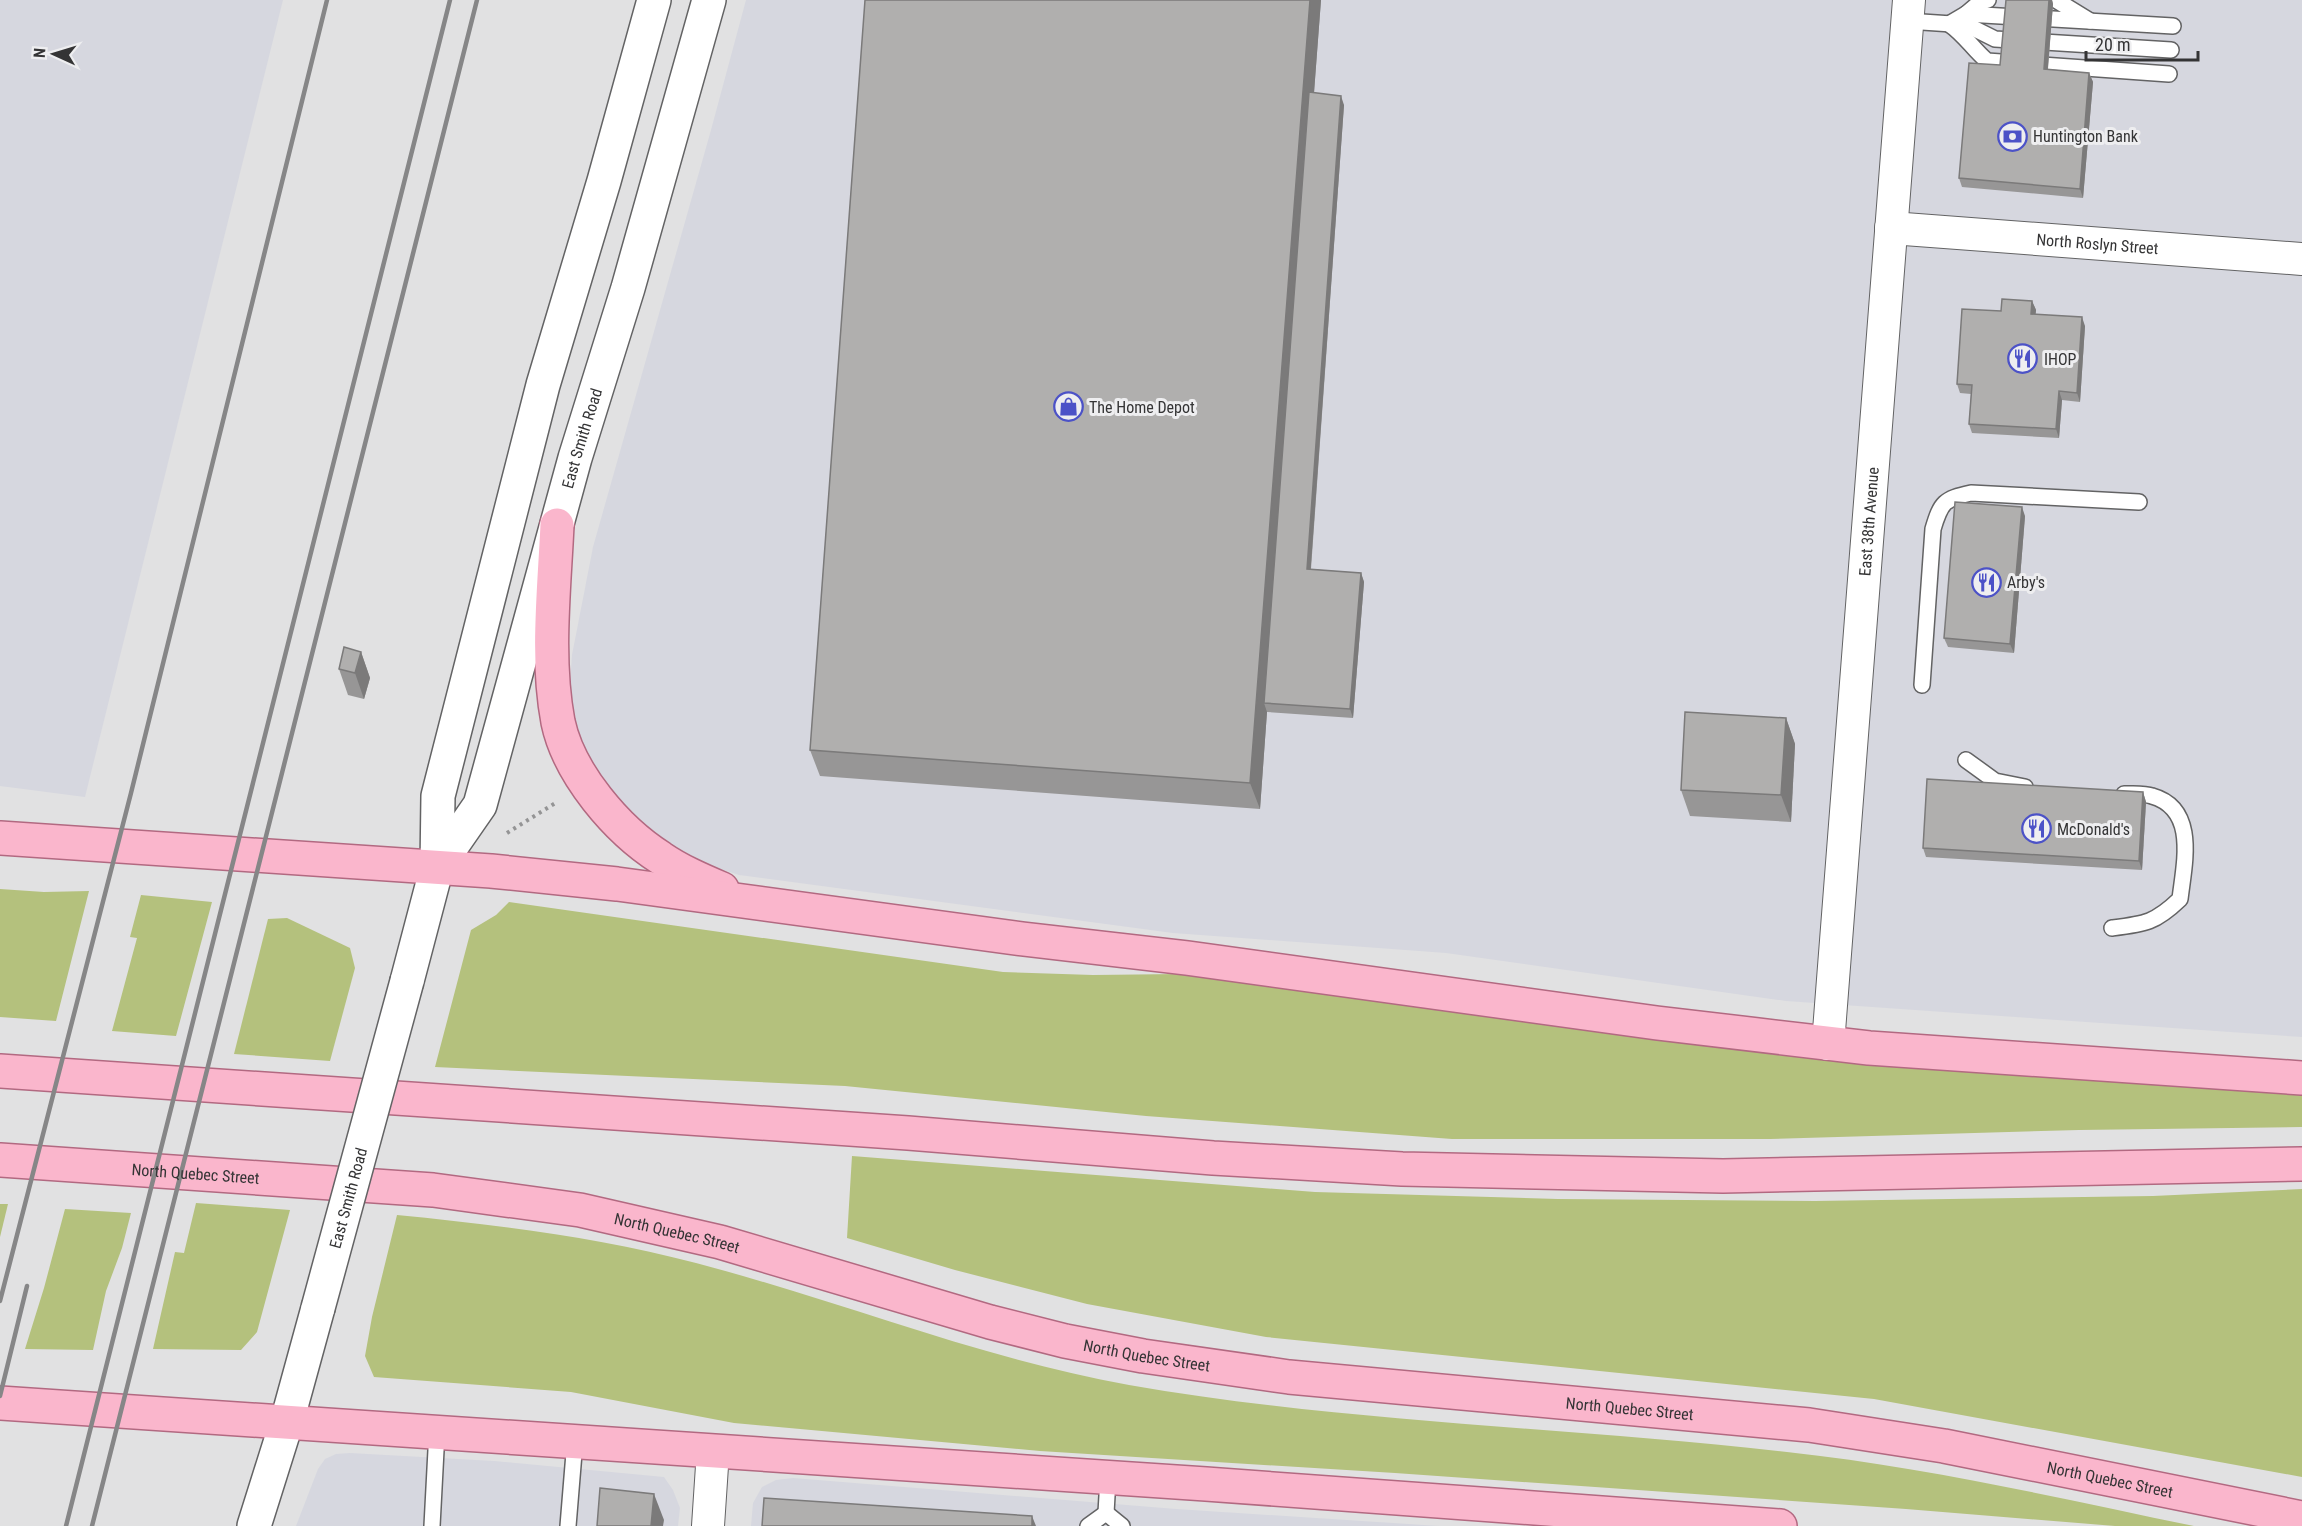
<svg xmlns="http://www.w3.org/2000/svg" width="2302" height="1526" viewBox="0 0 2302 1526" font-family="'Roboto Condensed',sans-serif">
  <style>
    .built { fill: #d6d7df }
    .green { fill: #b4c17d }
    .lines { fill: none; stroke-linecap: round; stroke-linejoin: round }
    .service-casing { stroke: #636364; stroke-width: 18 }
    .minor-casing { stroke: #636364; stroke-width: 34 }
    .tertiary-casing { stroke: #636364; stroke-width: 36 }
    .primary-casing { stroke: #b26981; stroke-width: 36 }
    .path { stroke: #949495; stroke-width: 4; stroke-dasharray: 3 4.5; stroke-linecap: butt }
    .service { stroke: #fff; stroke-width: 15 }
    .minor { stroke: #fff; stroke-width: 32 }
    .tertiary { stroke: #fff; stroke-width: 33 }
    .primary { stroke: #fab6cc; stroke-width: 33 }
    .rail { stroke: #868687; stroke-width: 4.5 }
    .tertiary-bridge-casing { stroke: #636364; stroke-width: 36; stroke-linecap: butt }
    .tertiary-bridge { stroke: #fff; stroke-width: 33 }
    .wall { fill: #979696 }
    .shaded-wall { fill: #7b7a7a }
    .building { fill: #b0afae; stroke: #7b7a7a; stroke-width: 1.5 }
    .labels { text-anchor: middle; stroke-width: 6; stroke-linejoin: round; paint-order: stroke }
    .poi-label { font-size: 16px; fill: #343435; stroke: #eeeef0; text-anchor: start }
    .street-label { font-size: 16px; fill: #343435; stroke: #eeeef0 }
  </style>
  <rect width="100%" height="100%" fill="#e1e1e2"/>
  <g class="built">
    <polygon points="0,0 283,0 85,797 0,786"/>
    <polygon points="746,0 2302,0 2302,1037 1786,1001 1446,953 1173,933 739,875 700,862 666,846 605,790 576,734 569,698 572,655 593,547 711,130"/>
    <polygon points="350,1453 494,1461 664,1477 673,1490 680,1508 678,1526 296,1526 318,1469 325,1459 336,1454"/>
    <polygon points="793,1478 1176,1509 1439,1526 751,1526 753,1503 762,1487 776,1480"/>
  </g>
  <g class="green">
    <polygon points="0,889 44,892 89,891 56,1021 0,1017"/>
    <polygon points="141,895 212,902 176,1036 112,1031 137,938 130,937"/>
    <polygon points="509,902 1003,972 1093,975 1180,974 1778,1055 2083,1080 2302,1093 2302,1127 2079,1130 1770,1139 1452,1139 1146,1116 845,1086 435,1067 471,930 496,915"/>
    <polygon points="287,918 350,948 355,968 330,1061 234,1054 268,919"/>
    <polygon points="852,1156 1315,1192 1558,1199 1815,1201 2153,1196 2302,1189 2302,1477 1874,1399 1266,1337 1087,1304 955,1270 847,1238"/>
    <polygon points="196,1203 290,1210 257,1332 241,1350 153,1349 175,1252 184,1253"/>
    <polygon points="0,1204 8,1204 0,1237"/>
    <polygon points="65,1209 131,1213 122,1248 106,1291 93,1350 25,1349 44,1288"/>
    <path d="M397,1215C498,1225 598,1237 696,1263C841,1301 982,1359 1129,1385C1347,1423 1568,1427 1787,1452C1925,1467 2059,1498 2194,1526H2115L1906,1509L1395,1473L1040,1451L734,1423L571,1392L374,1377L365,1356L372,1317Z"/>
  </g>
  <g class="lines">
    <defs>
      <g id="service">
        <polyline points="2056,0 2090,21"/>
        <polyline points="1966,14 1979,3 1988,0"/>
        <polyline points="1907,21 1967,25 1995,39 2171,50"/>
        <path d="M2169,74L1987,61C1972,48 1965,35 1949,24L1966,14L2173,26"/>
        <path d="M1922,685L1933,529C1941,502 1944,499 1971,493L2139,502"/>
        <polyline points="1966,760 1995,781 2025,787"/>
        <path d="M2112,928C2145,924 2155,923 2180,899C2184,864 2198,809 2152,796C2144,793 2133,794 2124,794"/>
        <polyline points="1106,1513 1108,1478"/>
        <polyline points="432,1526 437,1431"/>
        <polyline points="568,1526 575,1441"/>
        <polyline points="1088,1526 1106,1513 1122,1526"/>
      </g>
      <g id="minor">
        <path id="s1" d="M1891,228L2302,259"/>
        <path id="s2" d="M1828,1044L1909,0"/>
        <polyline points="708,1526 713,1451"/>
      </g>
      <g id="tertiary">
        <path id="s3" d="M437,867L480,805L575,458L628,288L709,0"/>
        <polyline points="407,981 437,867 438,796 543,385 604,181 654,0"/>
        <polyline points="254,1526 287,1421 318,1308"/>
      </g>
      <g id="primary">
        <path d="M557,525C554,590 546,658 558,722C569,774 617,830 661,858C680,871 701,880 722,889"/>
        <polyline points="0,838 491,871 617,884 1023,939 1187,958 1657,1023 1869,1048 2302,1078"/>
        <polyline points="0,1071 908,1133 1213,1158 1402,1169 1723,1176 2302,1164"/>
        <path id="s4" d="M0,1160L433,1190L580,1210L720,1242L990,1322L1065,1341L1143,1356L1289,1377L1809,1425L1944,1446L2302,1518"/>
        <polyline points="0,1403 1206,1484 1780,1526"/>
      </g>
    </defs>
    <use href="#service" class="service-casing"/>
    <use href="#minor" class="minor-casing"/>
    <use href="#tertiary" class="tertiary-casing"/>
    <use href="#primary" class="primary-casing"/>
    <polyline class="path" points="507,833 557,802"/>
    <use href="#service" class="service"/>
    <use href="#minor" class="minor"/>
    <use href="#tertiary" class="tertiary"/>
    <use href="#primary" class="primary"/>
    <g class="rail">
      <polyline points="0,1301 131,793 327,0"/>
      <polyline points="0,1396 27,1286"/>
      <polyline points="66,1526 450,0"/>
      <polyline points="92,1526 477,0"/>
    </g>
    <defs>
      <g id="tertiary-bridge">
        <path id="s5" d="M318,1308L407,981"/>
      </g>
    </defs>
    <use href="#tertiary-bridge" class="tertiary-bridge-casing"/>
    <use href="#tertiary-bridge" class="tertiary-bridge"/>
  </g>
  <g class="wall">
    <polygon points="865,0 1321,0 1314,92 1344,105 1311,569 1361,573 1364,582 1353,718 1267,712 1260,809 820,776 810,750"/>
    <polygon points="2006,0 2052,0 2053,4 2048,69 2089,73 2093,82 2083,198 1962,187 1959,178 2000,65"/>
    <polygon points="2032,301 2036,310 2035,314 2085,326 2080,402 2062,400 2059,438 1972,433 1969,424 1971,394 1960,393 1957,384 2001,311"/>
    <polygon points="2025,516 2014,653 1948,647 1944,638"/>
    <polygon points="361,652 370,678 364,699 348,695 339,669"/>
    <polygon points="1786,718 1795,744 1791,822 1690,816 1681,790"/>
    <polygon points="2143,792 2146,802 2142,870 1926,857 1923,848"/>
  </g>
  <g class="shaded-wall">
    <polygon points="1310,0 1321,0 1268,704 1264,703 1267,712 1260,809 1250,783"/>
    <polygon points="2049,0 2052,0 2053,4 2047,78 2044,69"/>
    <polygon points="2089,73 2093,82 2083,198 2080,189"/>
    <polygon points="1341,96 1344,105 1310,578 1307,569"/>
    <polygon points="2032,301 2036,310 2035,323 2031,314"/>
    <polygon points="2082,317 2085,326 2080,402 2077,393"/>
    <polygon points="2059,391 2062,400 2059,438 2056,429"/>
    <polygon points="2022,507 2025,516 2014,653 2010,644"/>
    <polygon points="1361,573 1364,582 1353,718 1350,709"/>
    <polygon points="361,652 370,678 364,699 355,673"/>
    <polygon points="1786,718 1795,744 1791,822 1781,795"/>
    <polygon points="2143,792 2146,802 2142,870 2139,861"/>
    <polygon points="654,1494 664,1520 663,1526 651,1526"/>
    <polygon points="1032,1516 1036,1526 1032,1526"/>
  </g>
  <g class="building">
    <polygon points="865,0 1310,0 1250,783 810,750"/>
    <polygon points="2006,0 2049,0 2044,69 2089,73 2080,189 1959,178 1969,63 2000,65"/>
    <polygon points="1309,92 1341,96 1307,569 1361,573 1350,709 1264,703"/>
    <polygon points="2002,299 2032,301 2031,314 2082,317 2077,393 2059,391 2056,429 1969,424 1972,385 1957,384 1962,309 2001,311"/>
    <polygon points="1955,502 2022,507 2010,644 1944,638"/>
    <polygon points="344,647 361,652 355,673 339,669"/>
    <polygon points="1685,712 1786,718 1781,795 1681,790"/>
    <polygon points="1927,779 2143,792 2139,861 1923,848"/>
    <polygon points="600,1488 654,1494 651,1526 597,1526"/>
    <polygon points="764,1498 1032,1516 1032,1526 762,1526"/>
  </g>
  <defs>
    <symbol id="bank-ring" viewBox="-11 -11 22 22"><circle r="9.5" fill="#eeeef0" stroke="#4c52c7" stroke-width="1.5"/><path d="M-6-4H6V4H-6ZM0-2.3a2.3 2.3 0 1 0 0 4.6a2.3 2.3 0 1 0 0-4.6Z" fill="#4c52c7"/></symbol>
    <symbol id="restaurant-ring" viewBox="-11 -11 22 22"><circle r="9.5" fill="#eeeef0" stroke="#4c52c7" stroke-width="1.5"/><path d="M-5-6h1v4h1v-4h1v4h1v-4h1v5L-1.5 .5V6h-2V.5L-5-1ZM5-6V6H3V1.5H1.5Q1.5-4 5-6Z" fill="#4c52c7"/></symbol>
    <symbol id="shop-ring" viewBox="-11 -11 22 22"><circle r="9.5" fill="#eeeef0" stroke="#4c52c7" stroke-width="1.5"/><path d="M-5-2.5h2.3a2.7 3.5 0 0 1 5.4 0H5L5.5 6h-11ZM-1.5-2.5h3a1.5 2.3 0 0 0-3 0Z" fill="#4c52c7"/></symbol>
  </defs>
  <g fill-rule="evenodd">
    <use href="#bank-ring" x="1996" y="120" width="33" height="33"/>
    <use href="#restaurant-ring" x="2006" y="342" width="33" height="33"/>
    <use href="#shop-ring" x="1052" y="390" width="33" height="33"/>
    <use href="#restaurant-ring" x="1970" y="566" width="33" height="33"/>
    <use href="#restaurant-ring" x="2020" y="812" width="33" height="33"/>
  </g>
  <g class="labels">
    <g class="poi-label">
      <text x="2033" y="142">Huntington Bank</text>
      <text x="2044" y="365">IHOP</text>
      <text x="1089" y="413">The Home Depot</text>
      <text x="2007" y="588">Arby's</text>
      <text x="2057" y="835">McDonald's</text>
    </g>
    <g class="street-label">
      <text dy="6" stroke="none"><textPath href="#s1" startOffset="207">North Roslyn Street</textPath></text>
      <text dy="6" stroke="none"><textPath href="#s3" startOffset="456">East Smith Road</textPath></text>
      <text dy="6" stroke="none"><textPath href="#s2" startOffset="524">East 38th Avenue</textPath></text>
      <text dy="6" stroke="none"><textPath href="#s4" startOffset="196">North Quebec Street</textPath></text>
      <text dy="6" stroke="none"><textPath href="#s5" startOffset="114">East Smith Road</textPath></text>
      <text dy="6" stroke="none"><textPath href="#s4" startOffset="682">North Quebec Street</textPath></text>
      <text dy="6" stroke="none"><textPath href="#s4" startOffset="1168">North Quebec Street</textPath></text>
      <text dy="6" stroke="none"><textPath href="#s4" startOffset="1654">North Quebec Street</textPath></text>
      <text dy="6" stroke="none"><textPath href="#s4" startOffset="2140">North Quebec Street</textPath></text>
    </g>
  </g>
  <g transform="translate(54 54) rotate(274)" stroke="#eeeef0" stroke-width="4.5" paint-order="stroke">
  <path d="M0-4.5L10 22L0 15L-10 22Z" fill="#343435"/>
  <text y="-9" font-size="16" font-weight="bold" text-anchor="middle" fill="#343435">N</text>
  </g>
  <path d="M2086 51v9h112v-9" fill="none" stroke="#343435" stroke-width="3"/>
  <text x="2095" y="51" font-size="18" fill="#343435" stroke="#eeeef0" stroke-width="4.5" paint-order="stroke">20 m</text>
</svg>
